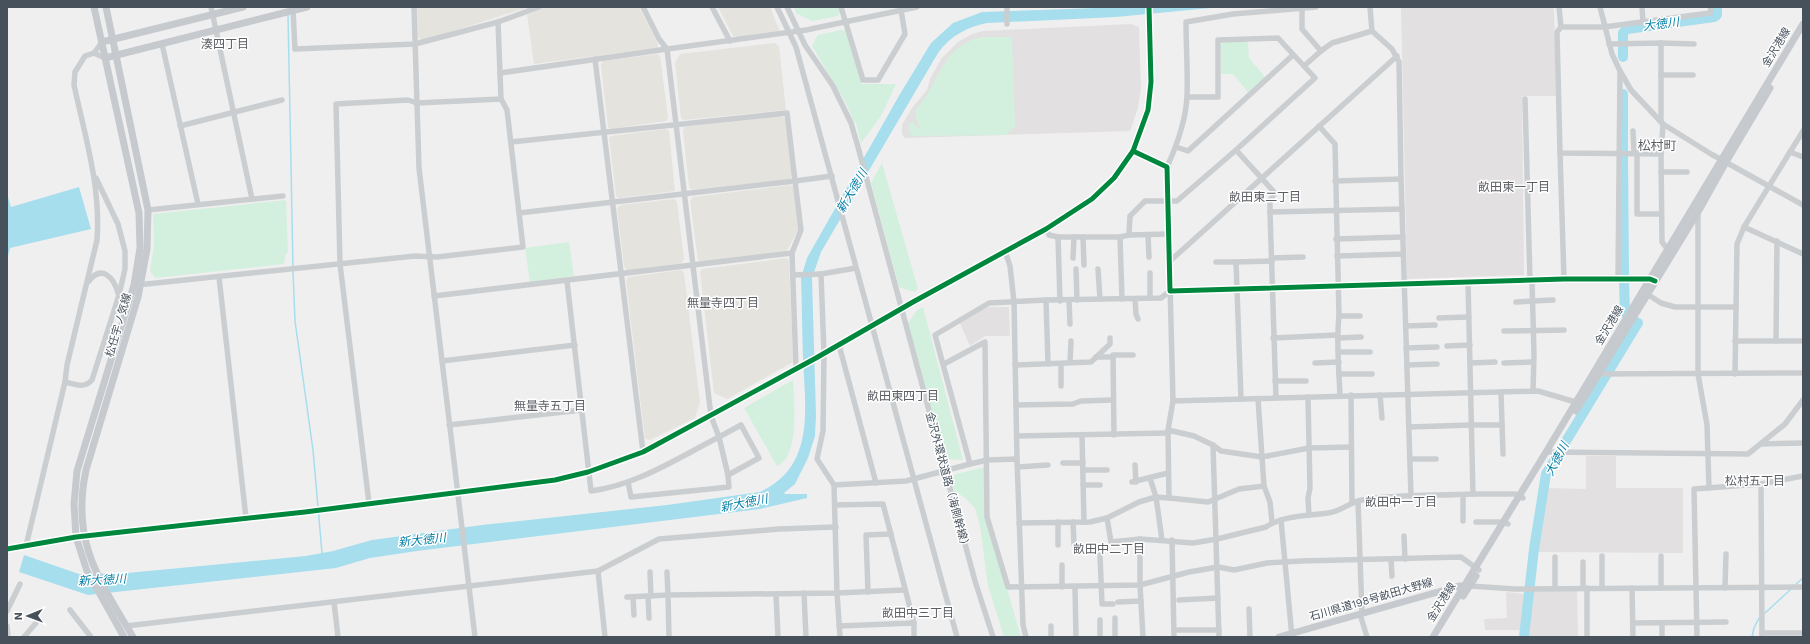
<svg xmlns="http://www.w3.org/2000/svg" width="1810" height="644" viewBox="0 0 1810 644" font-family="'Work Sans','Noto Sans JP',sans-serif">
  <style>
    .commercial { fill: #e5e3dd }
    .education { fill: #e2e0e1 }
    .green { fill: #d3f0de }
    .water { fill: #a6deee }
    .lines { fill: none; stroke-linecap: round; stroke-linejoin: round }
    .stream { stroke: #a6deee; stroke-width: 1.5 }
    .river { stroke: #a6deee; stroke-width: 10 }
    .minor { stroke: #cbced0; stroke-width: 5.5 }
    .major { stroke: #c6cace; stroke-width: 7 }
    .cycleway-casing { stroke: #fff; stroke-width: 8 }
    .cycleway { stroke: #00873e; stroke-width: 5 }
    .labels { text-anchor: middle; stroke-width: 3; stroke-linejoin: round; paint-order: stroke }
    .street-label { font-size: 11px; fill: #46515c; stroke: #fff }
    .water-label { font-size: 12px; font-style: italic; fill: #0880a5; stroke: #fff }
    .neighbourhood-label { font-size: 12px; fill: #5b5e63; stroke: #fff }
    .quarter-label { font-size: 13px; fill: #5b5e63; stroke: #fff }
  </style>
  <rect width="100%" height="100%" fill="#f0efef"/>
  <g class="commercial">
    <polygon points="417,7 529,7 422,41 418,37"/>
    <polygon points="545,7 639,7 658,44 657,48 534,64 527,15"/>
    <polygon points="718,7 770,7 779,29 778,31 738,37 733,36"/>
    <polygon points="775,43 779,46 786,110 684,120 681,118 675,62 680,54"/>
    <polygon points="657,54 660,56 668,118 666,121 611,129 608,127 601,65 603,61"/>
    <polygon points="782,116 785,119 792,176 790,179 692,190 689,187 683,130 685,127"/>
    <polygon points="665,129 669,131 675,191 619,198 616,196 609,138 611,136"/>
    <polygon points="790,185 793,187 799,228 788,249 785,251 700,262 698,260 690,201 693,197"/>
    <polygon points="674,199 677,202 684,259 682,263 627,271 624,266 617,209 620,205"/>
    <polygon points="786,258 789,260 793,362 727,399 714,393 700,272 702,269"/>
    <polygon points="681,270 684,273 700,402 695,418 650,440 645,439 626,281 628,277"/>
  </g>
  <g class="education">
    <polygon points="1401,7 1554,7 1556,96 1522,96 1524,275 1407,279"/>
    <polygon points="1131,24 1139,27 1141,88 1138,108 1130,131 905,138 902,134 902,125 912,108 927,90 930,79 941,59 958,42 972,34 983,31"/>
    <polygon points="988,307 1009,307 1010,336 985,336 970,346 959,321"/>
    <polygon points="1586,456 1616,456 1616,488 1683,488 1683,553 1537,552 1547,488 1586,489"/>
    <polygon points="1526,591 1577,591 1578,637 1527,637 1527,630 1485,630 1484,619 1507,618 1506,592 1526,594"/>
  </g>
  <g class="green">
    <polygon points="794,7 838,7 840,12 838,16 812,21 796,13"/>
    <polygon points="841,30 846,31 862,84 896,84 881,116 861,143 856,123 854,122 846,103 812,46 818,35"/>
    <path d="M983,37H1012L1015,126L1006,135L914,136L909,134V124L913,121L915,125L922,130L917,122L915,111C940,85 940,45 983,37Z"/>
    <polygon points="1223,42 1248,42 1249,58 1265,77 1248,92 1233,74 1221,74 1221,45"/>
    <polygon points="882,163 918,289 915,292 899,287 871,183"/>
    <polygon points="286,200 288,252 285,256 284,264 155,278 150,271 154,245 153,214"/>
    <polygon points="569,242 574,276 530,282 525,248"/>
    <polygon points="923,307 963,460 945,459 908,323 917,310"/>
    <path d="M793,380C794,400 800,457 777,466L744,408Z"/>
    <polygon points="985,467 985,512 1021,637 1004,637 988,586 980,526 975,508 964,497 954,491 951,478 956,474"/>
  </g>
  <g class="water">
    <path d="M1126,7H1221L1116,17L987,23C967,27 950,36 938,53L821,252L812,278L816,415L815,436L808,458L795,484L784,493L785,494H807V498L760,509L417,551L370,558L336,568L88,595L19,572L24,555L79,574L127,573L306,556L333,551L372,540L482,525L667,505L760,492C816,466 805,408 803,358C802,331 802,305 801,278L807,258L900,94L931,43L953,23L982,12Z"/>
    <polygon points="79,187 91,229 10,248 7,260 7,194 11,207"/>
  </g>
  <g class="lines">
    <g class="stream">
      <polyline points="288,15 293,267"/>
      <polyline points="293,271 295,321 313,450 322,553"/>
      <polyline points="1796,584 1803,578"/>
      <polyline points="1765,613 1790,590"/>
      <polyline points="1752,637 1754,628 1759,618"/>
    </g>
    <g class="river">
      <polyline points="1623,57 1623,33 1627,29 1714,17 1717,15 1717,7"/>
      <polyline points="1623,94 1623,151"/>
      <polyline points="1623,157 1624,274"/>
      <polyline points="1624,281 1625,313"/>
      <polyline points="1524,637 1534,549 1546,474 1638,323 1636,322"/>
    </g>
    <g class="minor">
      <polyline points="211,7 252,199"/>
      <polyline points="414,7 419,168 475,637"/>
      <polyline points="643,7 659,39 667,49 806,30 917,7"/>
      <polyline points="712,7 730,41"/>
      <polyline points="777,7 796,47 957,637"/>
      <polyline points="787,7 805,45 833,86 851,123 858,147 975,581 993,637"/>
      <polyline points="841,7 863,80 878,80 905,34 901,10"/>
      <polyline points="1007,7 1007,24"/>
      <polyline points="1370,7 1372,31 1392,49 1399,62 1401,179 1411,496"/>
      <polyline points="1559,7 1561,27 1604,27 1710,13 1711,7"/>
      <polyline points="1600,7 1612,54 1620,71 1631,90 1663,124 1711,154 1803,205"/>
      <polyline points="1642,7 1643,22"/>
      <polyline points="293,10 295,49 415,44 498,22 539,7"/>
      <polyline points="1561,27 1557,32 1560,153 1661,154 1663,124"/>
      <polyline points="1661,43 1694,44"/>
      <polyline points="162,44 198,204"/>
      <polyline points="1609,44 1661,43 1661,122"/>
      <polyline points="1321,51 1332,43 1372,31"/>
      <polyline points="94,53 102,42"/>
      <polyline points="595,59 643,452"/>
      <path d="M500,73L667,49L711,416L719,437C678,458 637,485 591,491L567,281"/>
      <polyline points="1661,75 1693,75"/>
      <polyline points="1187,97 1218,97 1218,40 1278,38 1304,66 1321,51 1302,29 1302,8"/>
      <polyline points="1525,99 1530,280"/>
      <polyline points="180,126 282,100"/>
      <path d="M1319,126L1335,144L1339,316C1336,342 1339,369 1340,396"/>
      <polyline points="1633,131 1634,153"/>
      <polyline points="511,142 787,113 795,181 832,176"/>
      <polyline points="1176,147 1188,151 1293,55"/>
      <polyline points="1236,150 1275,193 1270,200 1270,212 1276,398"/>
      <polyline points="1133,151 1167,167"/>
      <polyline points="1790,152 1803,131"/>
      <polyline points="1560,153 1564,279"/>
      <polyline points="1637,153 1637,214 1661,214"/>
      <polyline points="1661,154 1662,242 1669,251"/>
      <polyline points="1803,157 1790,152 1744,227 1803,254"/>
      <polyline points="1661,172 1687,172"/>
      <polyline points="1335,181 1401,179"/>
      <polyline points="148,210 283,196"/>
      <polyline points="1270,212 1402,209"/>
      <polyline points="1698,212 1698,374 1707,425 1709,488"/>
      <polyline points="519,213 795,181 801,230 792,253 796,368"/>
      <polyline points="1046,229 1049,235 1058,237 1120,237 1129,235 1168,234"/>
      <polyline points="1129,235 1130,216 1145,201 1177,201 1236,150 1315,78 1304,66"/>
      <polyline points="1148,235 1149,257"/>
      <polyline points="1058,237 1060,301"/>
      <polyline points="1083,237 1084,265"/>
      <polyline points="1120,237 1122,299"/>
      <polyline points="1336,239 1403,237"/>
      <polyline points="1005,251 1010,266 1014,302 1017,459"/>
      <polyline points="1337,256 1403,254"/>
      <polyline points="1073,258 1074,237"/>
      <polyline points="1272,258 1303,257"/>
      <polyline points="1169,262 1397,56"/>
      <polyline points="1216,262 1236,262"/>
      <polyline points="856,268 821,274 824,354 823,431 817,459 834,485 906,481 970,464 935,335 989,303 1046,300 1161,298 1170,291 1564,279 1651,280"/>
      <polyline points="1076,269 1077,300"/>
      <polyline points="1098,269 1100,299"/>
      <polyline points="1150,273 1150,298"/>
      <polyline points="793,275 821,274"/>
      <polyline points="219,277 246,518"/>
      <polyline points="1618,279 1620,71"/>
      <polyline points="1532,280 1534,355 1533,391"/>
      <path d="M89,281C102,264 114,278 118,293"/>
      <polyline points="1468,282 1473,494 1515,494 1523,498"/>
      <polyline points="137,285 415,256 437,257 523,247 507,110 501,99 498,22"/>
      <polyline points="1647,294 1661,303 1675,307 1736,307"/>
      <polyline points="434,296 792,253"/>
      <polyline points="1135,299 1136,314 1138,319"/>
      <polyline points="1046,300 1048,364"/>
      <polyline points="1069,300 1070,324"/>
      <polyline points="1516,302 1553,300"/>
      <polyline points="1339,316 1360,316"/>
      <polyline points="1439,318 1469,317"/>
      <polyline points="1406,326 1435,325"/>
      <polyline points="1504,331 1564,330"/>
      <polyline points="1273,338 1337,335"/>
      <polyline points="1338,338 1361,337"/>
      <polyline points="1735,341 1803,341"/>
      <polyline points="1776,341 1777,241"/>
      <polyline points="839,345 876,483"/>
      <polyline points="1447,346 1470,345"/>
      <polyline points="1406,348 1437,347"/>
      <polyline points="1339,352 1370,352"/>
      <polyline points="1096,357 1113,357"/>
      <polyline points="442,361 575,345"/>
      <polyline points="1070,362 1071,341"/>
      <polyline points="1315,363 1339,362"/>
      <polyline points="1470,363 1495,362"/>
      <polyline points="1504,363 1533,362"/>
      <polyline points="944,364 985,342 987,517 1008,587 1140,585 1189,572 1218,567 1234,570 1267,563 1301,561 1461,557 1479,570"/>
      <polyline points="1061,364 1061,386"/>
      <polyline points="1015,365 1091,362 1110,344 1110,338"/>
      <polyline points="1407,365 1437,364"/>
      <polyline points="1339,374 1372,374"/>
      <polyline points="1596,374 1803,373"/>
      <polyline points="1735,374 1737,244 1744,227"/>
      <polyline points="1275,381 1306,381"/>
      <path d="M65,382C75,384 84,389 92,380L119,295L125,269V251L118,224L96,178"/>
      <polyline points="1501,392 1503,454"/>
      <polyline points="1351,395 1352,502"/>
      <polyline points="1380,395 1382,418"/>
      <polyline points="1308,397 1310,488 1308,498 1309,515"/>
      <polyline points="1241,399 1236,262 1272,261"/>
      <polyline points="1258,399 1264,486 1270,502 1272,522"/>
      <polyline points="1173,401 1538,391 1579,403"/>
      <polyline points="1016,405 1073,404 1081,401 1113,400"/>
      <polyline points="449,425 582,410"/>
      <polygon points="741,425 759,458 728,475 719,437"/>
      <polyline points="1409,427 1471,425 1502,425"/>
      <polyline points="1168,430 1194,436 1213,445 1219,637"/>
      <polyline points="1082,435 1084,522"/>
      <polyline points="1114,435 1113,355 1133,355"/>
      <polyline points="1017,436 1168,433"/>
      <polyline points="1761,444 1803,443"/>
      <polyline points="1213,445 1221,451 1262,457 1309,448 1351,447"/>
      <polyline points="1546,452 1748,454 1785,424 1803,400"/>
      <polyline points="1410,459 1436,459"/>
      <polyline points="1063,463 1083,463"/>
      <polyline points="970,464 987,460 1017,459 1023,625 1026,637"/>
      <polyline points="1135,465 1136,482"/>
      <polyline points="1018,467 1048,465"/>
      <polyline points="1083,470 1107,470"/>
      <polyline points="628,482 631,497 729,487 728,475"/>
      <polyline points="1132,482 1168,473"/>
      <polyline points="1761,484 1762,637"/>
      <polyline points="1083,485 1100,485"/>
      <polyline points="1463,495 1463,521"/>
      <polyline points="1169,498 1208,502 1239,489 1264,486"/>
      <polyline points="1358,501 1362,613"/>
      <polyline points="369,503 340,264 336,104 408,100 417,103 501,99"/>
      <polyline points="835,505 883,504 914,623 914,637"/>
      <polyline points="1107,518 1139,502 1156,497 1150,478"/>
      <polyline points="1281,520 1292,637"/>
      <polyline points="1058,522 1058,545"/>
      <polyline points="1073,522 1074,544"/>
      <polyline points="1476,522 1504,522 1508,524"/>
      <path d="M1019,523L1090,522L1107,518L1111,542L1140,539L1193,543L1217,539L1266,527C1283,515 1309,516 1328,513C1340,512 1350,502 1362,500C1398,494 1436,496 1473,494"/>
      <polyline points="1404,536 1405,559"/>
      <polyline points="1140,539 1140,585 1143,637"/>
      <path d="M1162,540L1156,497L1169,498L1168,430L1173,401L1167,167C1177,145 1186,121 1187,96C1188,72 1186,46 1186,22L1233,14L1316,7"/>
      <polyline points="1172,540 1174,637"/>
      <path d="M26,546L65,382L67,365L97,240C101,187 85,136 74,85L75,72L85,56L94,53L105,58"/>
      <polyline points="7,549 76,537 305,512 555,480 588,472 643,452 816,358 913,302 1046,229 1092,199 1114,178 1133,151 1148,110 1151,82 1149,7"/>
      <polyline points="1100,555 1102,604 1113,604"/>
      <polyline points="1602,556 1602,588"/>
      <polyline points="1661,556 1661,588"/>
      <polyline points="1555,557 1555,588"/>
      <polyline points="1391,559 1392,576"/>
      <polyline points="1062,565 1062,587"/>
      <polyline points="598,571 605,637"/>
      <polyline points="650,572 651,596"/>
      <polyline points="1470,586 1515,589 1803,587"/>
      <polyline points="1075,587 1076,637"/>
      <polyline points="1583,588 1583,562"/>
      <polyline points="1632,588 1633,637"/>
      <polyline points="1725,588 1726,554"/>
      <polyline points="868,592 866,535 891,534"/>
      <polyline points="804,593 806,637"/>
      <polyline points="776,594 778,637"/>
      <polyline points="648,596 649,618"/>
      <polyline points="627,597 668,595 667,572"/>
      <polyline points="633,597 634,615"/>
      <polyline points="1179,600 1218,598"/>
      <polyline points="334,602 338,637"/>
      <polyline points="1118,602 1141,601"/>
      <polyline points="1249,609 1250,637"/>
      <polyline points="70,610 91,637"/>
      <polyline points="7,611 20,584"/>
      <polyline points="1360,614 1367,637"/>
      <polyline points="1115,618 1115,637"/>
      <polyline points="1100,620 1100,637"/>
      <polyline points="1633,623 1726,622"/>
      <polyline points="1662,623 1662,637"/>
      <polyline points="7,626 8,637"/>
      <polyline points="126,626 598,571 659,539 779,529 836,527"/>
      <polyline points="839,626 914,623"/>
      <polyline points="1051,626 1051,637"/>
      <polyline points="1178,630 1219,630"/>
      <polyline points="1762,633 1803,633"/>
      <polyline points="24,637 36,623"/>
      <polyline points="669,637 668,595 837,593 834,485"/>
      <polyline points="840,637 837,593 904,590"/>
      <polyline points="1587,637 1587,588"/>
      <polyline points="1697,637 1694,489 1761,484 1803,476"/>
    </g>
    <g class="major">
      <polyline points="94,7 139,213 140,248 134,285 77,471 74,504 76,537 87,571 124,637"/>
      <path d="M106,7L148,210L147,249L138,297L86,470C71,541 98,578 133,637"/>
      <polyline points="102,42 243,7"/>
      <polyline points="105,58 307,7"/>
      <polyline points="1576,411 1698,212 1726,162 1770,88"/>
      <polyline points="1463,596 1476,576"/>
      <polyline points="1279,637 1459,586 1467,586"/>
      <polyline points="1433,637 1546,452 1803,24"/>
    </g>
    <defs>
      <g id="cycleway">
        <polyline points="1133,151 1167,167 1170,291 1564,279 1650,279 1655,281"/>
        <polyline points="7,549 76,537 305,512 555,480 588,472 643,452 816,358 913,302 1046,229 1092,199 1114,178 1133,151 1148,110 1151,82 1149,7"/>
      </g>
    </defs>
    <use href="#cycleway" class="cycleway-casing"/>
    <use href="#cycleway" class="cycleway"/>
  </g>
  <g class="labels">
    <g class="street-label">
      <text transform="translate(1776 47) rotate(-59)" y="4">金沢港線</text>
      <text transform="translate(118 325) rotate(-74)" y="4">松任宇ノ気線</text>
      <text transform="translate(1609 325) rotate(-59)" y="4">金沢港線</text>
      <text transform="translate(948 481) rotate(75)" y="4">金沢外環状道路（海側幹線）</text>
      <text transform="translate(1371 599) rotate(-16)" y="4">石川県道198号畝田大野線</text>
      <text transform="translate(1441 602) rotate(-58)" y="4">金沢港線</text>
    </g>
    <g class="water-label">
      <text transform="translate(1661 24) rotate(-7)" y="4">大徳川</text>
      <text transform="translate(852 191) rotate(-59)" y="4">新大徳川</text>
      <text transform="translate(1557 459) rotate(-62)" y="4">大徳川</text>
      <text transform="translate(744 503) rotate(-11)" y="4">新大徳川</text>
      <text transform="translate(422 540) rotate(-6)" y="4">新大徳川</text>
      <text transform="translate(102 580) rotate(-3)" y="4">新大徳川</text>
    </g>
    <g class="neighbourhood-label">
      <text x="225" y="48">湊四丁目</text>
      <text x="1514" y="191">畝田東一丁目</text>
      <text x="1265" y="201">畝田東二丁目</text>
      <text x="723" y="307">無量寺四丁目</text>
      <text x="903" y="400">畝田東四丁目</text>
      <text x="550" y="410">無量寺五丁目</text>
      <text x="1755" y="485">松村五丁目</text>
      <text x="1401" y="506">畝田中一丁目</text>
      <text x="1109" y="553">畝田中二丁目</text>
      <text x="918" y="617">畝田中三丁目</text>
    </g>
    <g class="quarter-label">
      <text x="1657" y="150">松村町</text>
    </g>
  </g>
  <rect width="1810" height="644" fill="none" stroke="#46515c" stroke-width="16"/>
  <g transform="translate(28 616) rotate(269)" stroke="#ffffff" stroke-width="3" paint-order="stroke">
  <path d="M0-3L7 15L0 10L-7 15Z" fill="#46515c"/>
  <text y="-6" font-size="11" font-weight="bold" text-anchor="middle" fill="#46515c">N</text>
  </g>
</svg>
